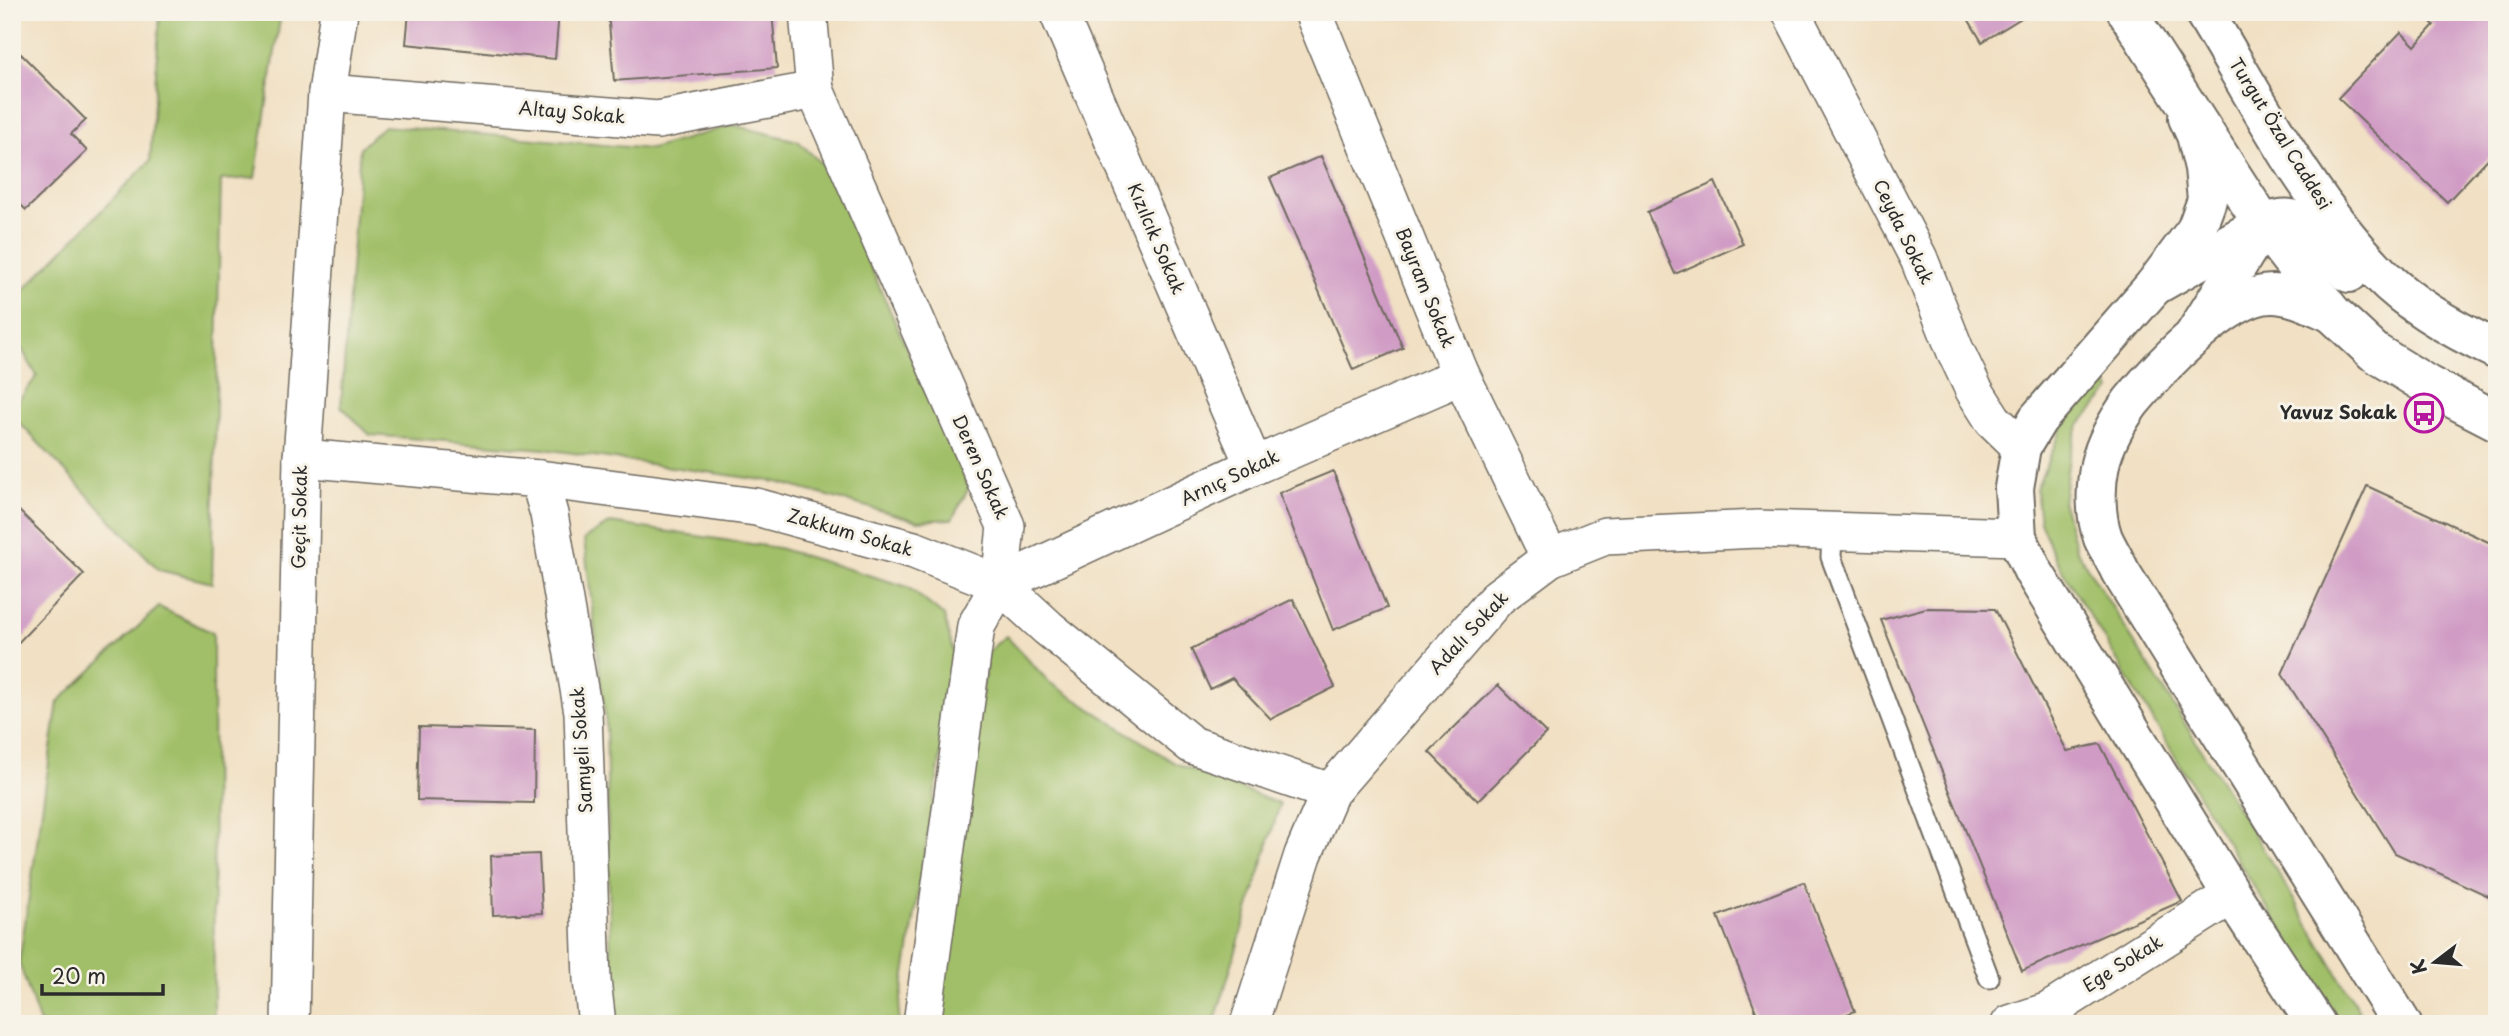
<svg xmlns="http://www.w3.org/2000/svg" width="2509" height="1036" viewBox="0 0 2509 1036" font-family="'Playpen Sans',sans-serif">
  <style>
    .green { fill: #a0bf68; stroke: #66754a; stroke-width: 2 }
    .building { fill: #d09bc5 }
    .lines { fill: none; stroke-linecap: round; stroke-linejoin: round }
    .lane-casing { stroke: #706a60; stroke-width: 23 }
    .street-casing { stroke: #706a60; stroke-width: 40 }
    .secondary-casing { stroke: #706a60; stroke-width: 42 }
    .primary-casing { stroke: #706a60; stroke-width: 42 }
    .lane { stroke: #fff; stroke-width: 19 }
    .street { stroke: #fff; stroke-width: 37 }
    .secondary { stroke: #fff; stroke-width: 38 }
    .primary { stroke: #fff; stroke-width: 38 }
    .labels { text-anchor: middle; stroke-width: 6; stroke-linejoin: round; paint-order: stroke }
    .street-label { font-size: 18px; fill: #2b2b2b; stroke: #f7f3e8 }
    .poi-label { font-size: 18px; font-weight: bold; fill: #2b2b2b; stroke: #f7f3e8; text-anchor: end }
  </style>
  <rect width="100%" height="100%" fill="#f7f3e8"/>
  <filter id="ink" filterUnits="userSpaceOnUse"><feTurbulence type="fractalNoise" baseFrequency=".0143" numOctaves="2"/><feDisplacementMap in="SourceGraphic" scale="14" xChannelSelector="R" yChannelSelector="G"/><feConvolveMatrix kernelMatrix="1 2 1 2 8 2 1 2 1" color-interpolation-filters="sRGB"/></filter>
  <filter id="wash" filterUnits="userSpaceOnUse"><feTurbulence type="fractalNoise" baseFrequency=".00686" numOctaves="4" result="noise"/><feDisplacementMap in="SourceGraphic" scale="28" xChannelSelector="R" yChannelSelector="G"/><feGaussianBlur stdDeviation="1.57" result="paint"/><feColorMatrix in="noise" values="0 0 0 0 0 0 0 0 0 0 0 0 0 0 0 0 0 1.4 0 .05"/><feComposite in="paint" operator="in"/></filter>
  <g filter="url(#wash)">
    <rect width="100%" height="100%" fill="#f1e0c3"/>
    <g class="green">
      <polygon points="160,14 281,14 255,178 221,180 212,583 159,570 12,415 12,409 37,376 12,332 12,302 150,161"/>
      <polygon points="733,125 798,141 827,169 969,488 952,519 918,521 777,482 544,449 370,435 341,406 360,148 384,126 651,149"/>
      <polygon points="2103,379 2111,390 2079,425 2069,457 2063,503 2076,549 2278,873 2364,1019 2353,1024 2341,1024 2254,887 2055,558 2040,522 2036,489 2064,424"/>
      <polygon points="610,523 778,548 908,587 944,616 956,663 899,1011 899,1024 615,1024 611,985 606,724 584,539"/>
      <polygon points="159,607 213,633 214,1024 40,1024 19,963 58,702"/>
      <polygon points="1006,636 1049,682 1175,763 1280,804 1214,1024 937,1024 988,651"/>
    </g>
    <g id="blocks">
      <g class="building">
        <polygon points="409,12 559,12 555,59 406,44"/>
        <polygon points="608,12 772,12 777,68 614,81"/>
        <polygon points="1964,12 2031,12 1982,42"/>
        <polygon points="2421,12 2497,12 2497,149 2447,202 2338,98 2401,32 2415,46 2434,25"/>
        <polygon points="21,54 86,120 71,134 87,151 26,210 12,196 12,62"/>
        <polygon points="1321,156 1403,348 1353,370 1270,178"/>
        <polygon points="1715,182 1743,244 1675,274 1647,212"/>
        <polygon points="1333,471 1387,608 1333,630 1279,493"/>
        <polygon points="2367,486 2497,546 2497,900 2395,853 2282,674"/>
        <polygon points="12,504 84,574 12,649"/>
        <polygon points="1293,599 1335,687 1271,719 1232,678 1210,689 1191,649"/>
        <polygon points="1926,608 1995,609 2067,751 2100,744 2182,901 2022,971 1881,620"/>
        <polygon points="1498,685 1546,733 1478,801 1429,752"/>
        <polygon points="419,727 535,730 534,803 417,800"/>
        <polygon points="539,854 542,913 493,915 491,856"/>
        <polygon points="1804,882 1855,1011 1822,1024 1761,1024 1718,916"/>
      </g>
    </g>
  </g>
  <g filter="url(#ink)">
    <use href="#blocks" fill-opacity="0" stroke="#706a60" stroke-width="2"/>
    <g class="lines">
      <defs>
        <polyline id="lane" points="1832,533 1831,557 1989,978"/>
        <g id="street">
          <polyline points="808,12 815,90 1006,526 1000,584 976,626 922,1024"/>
          <polyline points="1058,12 1254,466"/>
          <polyline points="1313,12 1460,373 1550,558"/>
          <polyline points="1791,12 1919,259 1955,350 1974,390 1993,420 2021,447"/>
          <polyline points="327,93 658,120 815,90"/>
          <polyline points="302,458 539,479 756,507 914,550 1000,584 1048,628 1192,745 1330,792"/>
          <polyline points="539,479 549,514 583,712 592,980 597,1024"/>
          <polyline points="1000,584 1254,466 1440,385 1460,373"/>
          <polyline points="290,1024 302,458 327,93 339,12"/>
          <polyline points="1249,1024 1303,855 1330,792 1498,597 1550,558 1605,536 1758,529 2017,537"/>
          <polyline points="2010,1024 2049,1011 2232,895"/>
        </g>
        <g id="secondary">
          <polyline points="2188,118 2196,135 2204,168 2207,200 2196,230 2154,286 2038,419 2021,447 2014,488 2017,537 2033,571 2232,895 2316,1024"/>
          <path d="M2332,313C2313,305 2293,294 2272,294C2227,294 2158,369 2131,402C2118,420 2105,443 2100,464C2095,487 2095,516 2103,538C2108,549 2115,560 2120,571L2402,1024"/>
        </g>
        <g id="primary">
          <polyline points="2127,12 2263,224 2332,313 2374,352 2429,386 2497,421"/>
          <path d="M2204,12C2258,101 2307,199 2380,274C2412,307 2456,331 2497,350"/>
          <path d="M2154,286L2263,224C2272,221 2282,217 2291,219C2308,223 2337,260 2349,273"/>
          <polyline points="2195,334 2262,226"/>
        </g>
      </defs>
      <use href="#lane" class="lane-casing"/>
      <use href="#street" class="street-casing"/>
      <use href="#secondary" class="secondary-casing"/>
      <use href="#primary" class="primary-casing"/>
      <use href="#lane" class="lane"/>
      <use href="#street" class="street"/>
      <use href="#secondary" class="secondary"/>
      <use href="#primary" class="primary"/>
    </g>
  </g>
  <defs>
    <symbol id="bus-ring" viewBox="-11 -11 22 22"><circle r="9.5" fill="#f7f3e8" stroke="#b5179e" stroke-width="1.5"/><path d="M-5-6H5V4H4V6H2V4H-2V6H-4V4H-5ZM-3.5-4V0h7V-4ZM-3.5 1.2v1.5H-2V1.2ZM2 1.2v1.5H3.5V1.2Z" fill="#b5179e"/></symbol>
  </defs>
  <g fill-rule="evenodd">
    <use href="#bus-ring" x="2402" y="391" width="44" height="44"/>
  </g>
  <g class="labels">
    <g class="street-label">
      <text transform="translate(572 113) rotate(5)" y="6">Altay Sokak</text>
      <text transform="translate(2280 134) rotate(58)" y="6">Turgut Özal Caddesi</text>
      <text transform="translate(1903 232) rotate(64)" y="6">Ceyda Sokak</text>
      <text transform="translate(1156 239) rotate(67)" y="6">Kızılcık Sokak</text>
      <text transform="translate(1425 288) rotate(68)" y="6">Bayram Sokak</text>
      <text transform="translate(980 467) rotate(66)" y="6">Deren Sokak</text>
      <text transform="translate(1230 478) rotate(-25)" y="6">Arnıç Sokak</text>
      <text transform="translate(300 517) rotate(-89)" y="6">Geçit Sokak</text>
      <text transform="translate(850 533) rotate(16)" y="6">Zakkum Sokak</text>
      <text transform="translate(1469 633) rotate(-47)" y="6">Adalı Sokak</text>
      <text transform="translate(582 750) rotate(-94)" y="6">Samyeli Sokak</text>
      <text transform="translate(2123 964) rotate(-32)" y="6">Ege Sokak</text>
    </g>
    <g class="poi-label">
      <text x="2397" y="419">Yavuz Sokak</text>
    </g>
  </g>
  <rect width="2509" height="1036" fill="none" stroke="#f7f3e8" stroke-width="42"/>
  <g transform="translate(2435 962) rotate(254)" stroke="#f7f3e8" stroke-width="5" paint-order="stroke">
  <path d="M0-5L12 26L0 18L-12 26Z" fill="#2b2b2b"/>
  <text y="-10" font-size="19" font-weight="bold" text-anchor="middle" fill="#2b2b2b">K</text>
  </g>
  <path d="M42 984v10h121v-10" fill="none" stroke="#2b2b2b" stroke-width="3.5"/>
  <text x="52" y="984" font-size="21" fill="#2b2b2b" stroke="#f7f3e8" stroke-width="5" paint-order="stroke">20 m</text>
</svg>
